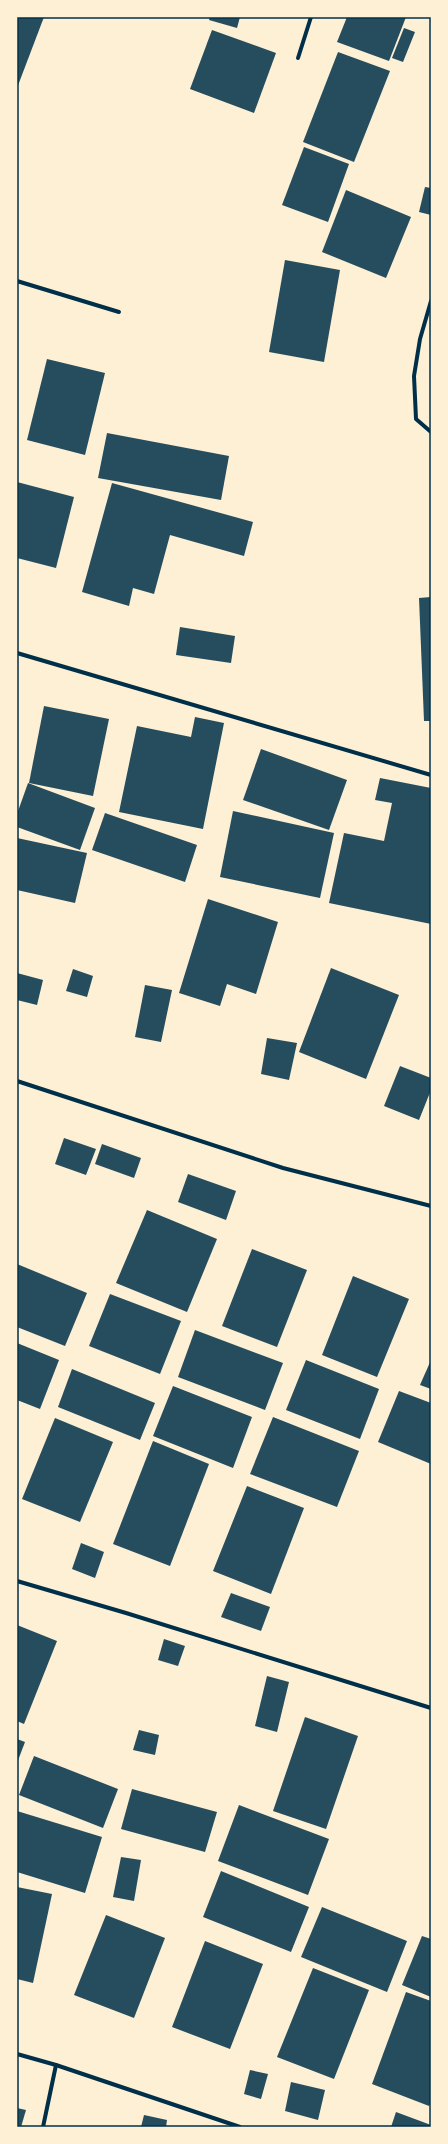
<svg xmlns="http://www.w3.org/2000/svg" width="448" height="2144" viewBox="0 0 448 2144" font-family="Raleway,sans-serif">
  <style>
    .building { fill: #264d5e }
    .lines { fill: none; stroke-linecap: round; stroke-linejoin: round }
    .minor { stroke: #003049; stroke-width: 4 }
    .neatline { fill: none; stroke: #003049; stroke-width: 1.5 }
  </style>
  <rect width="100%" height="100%" fill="#fdf0d5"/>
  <g class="building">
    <polygon points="17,17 44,17 17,88"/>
    <polygon points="210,17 240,17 237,28 209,20"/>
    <polygon points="347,17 406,17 389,61 337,42"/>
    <polygon points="404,28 415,32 403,62 392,58"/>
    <polygon points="212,30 276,53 254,113 190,89"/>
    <polygon points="338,52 390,71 354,162 303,142"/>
    <polygon points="304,147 349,164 328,222 282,205"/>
    <polygon points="425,187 431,188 431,215 419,212"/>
    <polygon points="346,190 411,217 386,278 322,252"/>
    <polygon points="285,260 340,270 324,362 269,352"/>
    <polygon points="47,359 105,373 85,455 27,440"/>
    <polygon points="107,433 229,456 221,500 98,478"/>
    <polygon points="17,482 74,497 56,568 17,558"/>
    <polygon points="112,483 253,522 244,556 170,535 154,594 133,588 129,606 82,592"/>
    <polygon points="431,597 431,721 424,721 419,598"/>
    <polygon points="180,627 235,636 231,663 176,655"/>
    <polygon points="44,706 109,719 93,796 29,783"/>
    <polygon points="195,717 224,723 203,829 119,812 137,726 191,737"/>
    <polygon points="261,749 347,780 329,830 243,800"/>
    <polygon points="380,778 431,788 431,924 329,903 344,833 384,841 392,803 375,800"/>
    <polygon points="28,783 95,808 80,850 17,827 17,814"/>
    <polygon points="233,811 334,833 320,898 220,877"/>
    <polygon points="105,813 197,845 185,882 92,850"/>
    <polygon points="17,838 87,853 75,903 17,890"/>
    <polygon points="208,899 278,922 256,994 227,984 220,1006 179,993"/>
    <polygon points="331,968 399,995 366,1079 299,1052"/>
    <polygon points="73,969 93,976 87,997 66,991"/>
    <polygon points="17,973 43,980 37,1005 17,1000"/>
    <polygon points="145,985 172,990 161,1042 135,1037"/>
    <polygon points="267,1038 297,1043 289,1080 261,1074"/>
    <polygon points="400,1066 431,1078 431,1090 419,1120 384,1106"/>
    <polygon points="64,1138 96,1149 86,1175 55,1164"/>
    <polygon points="102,1144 141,1158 134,1178 95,1164"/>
    <polygon points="188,1174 236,1191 226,1220 178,1202"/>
    <polygon points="147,1210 217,1239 187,1312 116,1283"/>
    <polygon points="252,1249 307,1270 277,1347 222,1326"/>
    <polygon points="17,1264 87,1293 65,1346 17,1327"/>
    <polygon points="353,1276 409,1299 377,1377 322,1355"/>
    <polygon points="110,1294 181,1321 160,1374 89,1346"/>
    <polygon points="195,1330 283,1363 265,1410 178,1377"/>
    <polygon points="17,1343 59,1360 40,1409 17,1400"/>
    <polygon points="306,1360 379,1389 360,1439 286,1410"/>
    <polygon points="431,1360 431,1389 420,1385"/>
    <polygon points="72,1369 155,1403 140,1440 58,1407"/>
    <polygon points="173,1386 252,1417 233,1468 153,1436"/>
    <polygon points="399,1391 431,1403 431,1464 378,1442"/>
    <polygon points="273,1417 359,1451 337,1507 250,1474"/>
    <polygon points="55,1418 113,1442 80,1522 22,1499"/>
    <polygon points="153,1441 209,1464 170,1566 113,1544"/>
    <polygon points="247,1486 304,1508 271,1594 213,1571"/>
    <polygon points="81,1543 104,1552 95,1578 72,1569"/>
    <polygon points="231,1593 270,1607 261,1631 221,1617"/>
    <polygon points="17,1625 57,1641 24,1724 17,1721"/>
    <polygon points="164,1639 185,1646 178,1666 158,1660"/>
    <polygon points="267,1676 289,1682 277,1732 255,1726"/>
    <polygon points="305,1717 358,1736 326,1829 273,1811"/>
    <polygon points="139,1730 159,1735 155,1755 133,1750"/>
    <polygon points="17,1739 25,1742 17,1763"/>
    <polygon points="34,1756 118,1789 103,1828 19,1795"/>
    <polygon points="132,1789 217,1812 205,1852 121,1829"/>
    <polygon points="239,1805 329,1839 308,1895 218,1861"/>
    <polygon points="17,1811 102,1837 85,1893 17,1872"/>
    <polygon points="121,1857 141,1860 134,1901 113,1897"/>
    <polygon points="221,1871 309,1907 291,1952 203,1917"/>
    <polygon points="17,1887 52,1894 33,1983 17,1979"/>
    <polygon points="322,1907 407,1941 387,1992 301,1957"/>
    <polygon points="106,1915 165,1938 134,2018 74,1995"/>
    <polygon points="422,1936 431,1939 431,1997 402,1985"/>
    <polygon points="205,1941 263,1964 230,2049 172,2027"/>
    <polygon points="313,1968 369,1990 334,2079 277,2057"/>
    <polygon points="406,1992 431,2001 431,2102 429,2106 372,2084"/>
    <polygon points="250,2070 268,2074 261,2099 244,2094"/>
    <polygon points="291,2082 325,2090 318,2120 285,2111"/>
    <polygon points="17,2108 26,2110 21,2127 17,2127"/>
    <polygon points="396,2112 431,2125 431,2127 391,2127"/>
    <polygon points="144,2115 167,2120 166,2127 141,2127"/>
  </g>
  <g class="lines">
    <g class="minor">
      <polyline points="298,58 311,17"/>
      <polyline points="17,281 119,312"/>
      <polyline points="431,301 420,339 414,376 416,419 431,432"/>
      <polyline points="17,653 431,775"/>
      <polyline points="17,1081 283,1168 431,1206"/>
      <polyline points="17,1581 126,1613 431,1708"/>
      <polyline points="17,2054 56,2065 240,2127"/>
      <polyline points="43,2127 56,2065"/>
    </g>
  </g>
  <rect width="448" height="2144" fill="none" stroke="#fdf0d5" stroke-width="36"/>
  <rect x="18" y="18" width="412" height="2108" class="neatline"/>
</svg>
